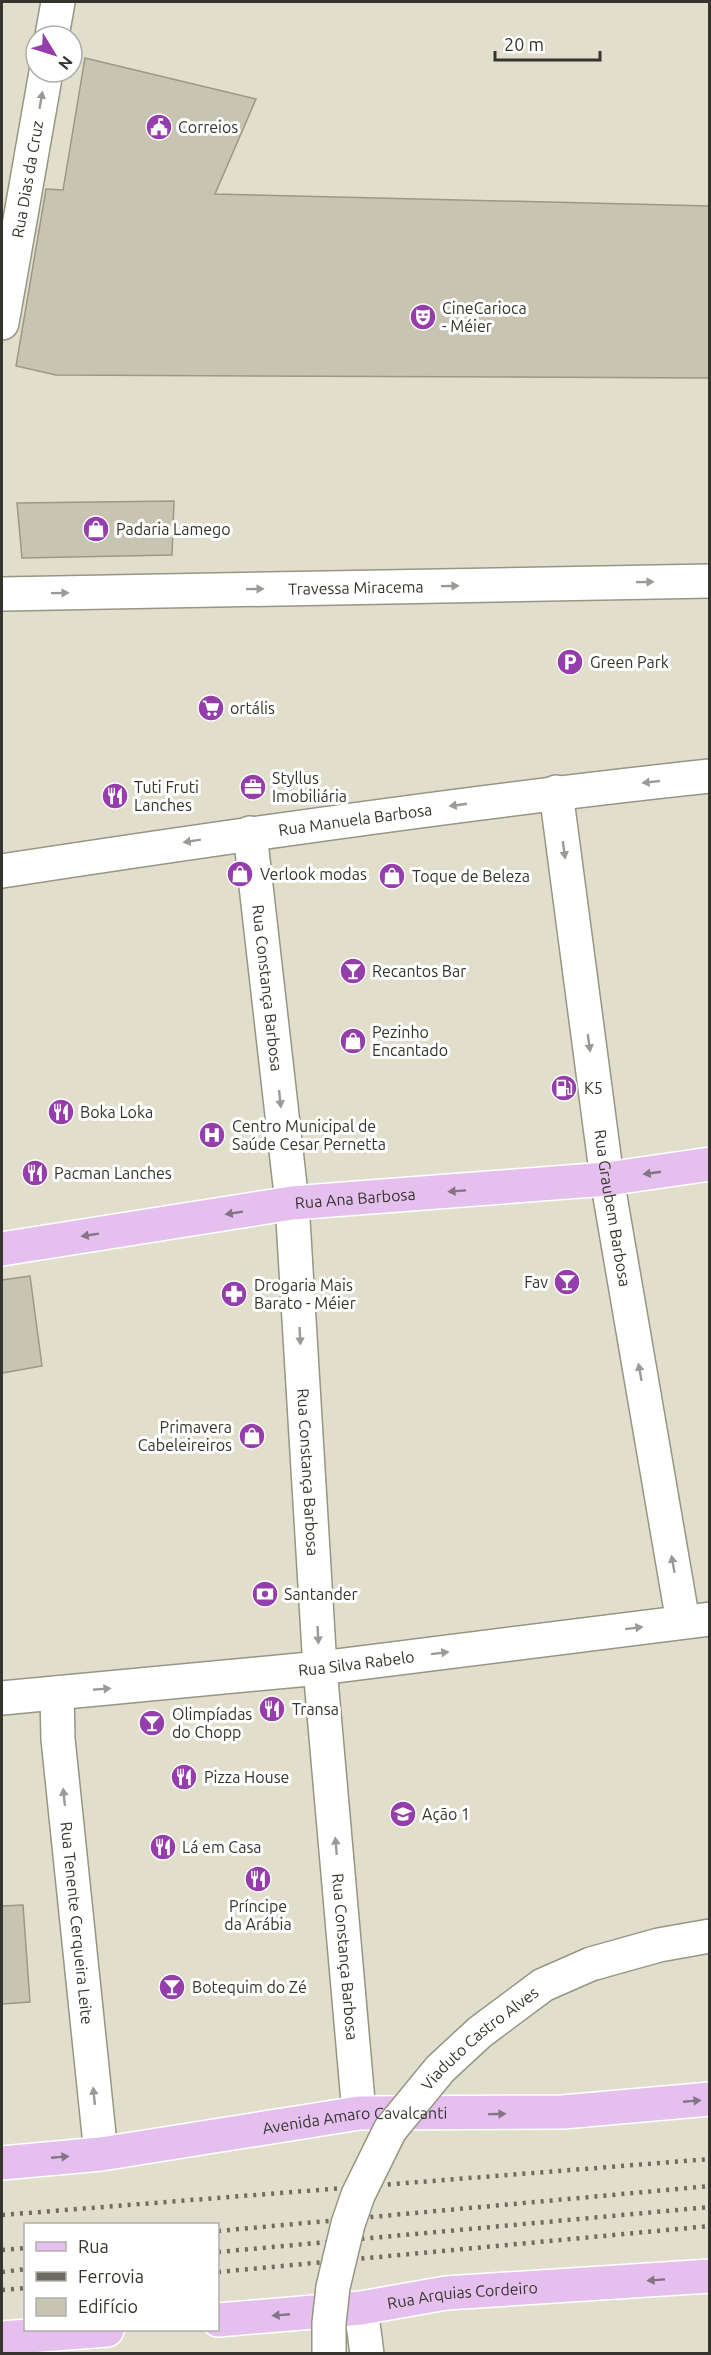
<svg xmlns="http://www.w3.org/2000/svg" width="711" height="2355" viewBox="0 0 711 2355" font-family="Ubuntu,sans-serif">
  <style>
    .building { fill: #c7c4b2; stroke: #9b9886; stroke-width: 1.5 }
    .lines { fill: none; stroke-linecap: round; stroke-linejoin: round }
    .minor-casing { stroke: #979583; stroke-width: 36 }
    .major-casing { stroke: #fff; stroke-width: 36 }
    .minor { stroke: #fff; stroke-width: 33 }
    .major { stroke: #e5c0ef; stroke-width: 33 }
    .rail { stroke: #6e6c61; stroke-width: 4.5; stroke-dasharray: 3 6; stroke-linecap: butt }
    .minor-bridge-casing { stroke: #979583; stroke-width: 36; stroke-linecap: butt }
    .minor-bridge { stroke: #fff; stroke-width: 33 }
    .oneway { fill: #9a9a96 }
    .oneway2 { fill: #857484 }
    .labels { text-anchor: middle; stroke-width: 6; stroke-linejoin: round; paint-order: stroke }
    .poi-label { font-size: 16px; fill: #36352d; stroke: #fff; text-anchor: start }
    .street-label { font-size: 16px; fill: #36352d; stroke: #fff }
  </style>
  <rect width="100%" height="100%" fill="#e1dfcc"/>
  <g class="building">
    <polygon points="85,58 256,99 215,194 710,206 710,378 56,375 16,366 46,189 63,190"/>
    <polygon points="174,501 172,555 22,558 17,503"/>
    <polygon points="30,1276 42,1366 2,1373 2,1280"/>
    <polygon points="23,1905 30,2002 2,2004 2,1906"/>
  </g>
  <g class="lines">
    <defs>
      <g id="minor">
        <polyline points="52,36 58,2"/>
        <path id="s1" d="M2,323L46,72"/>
        <path id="s2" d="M2,594L710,581"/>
        <path id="s3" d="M556,792L607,1179L683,1622"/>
        <path id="s4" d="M250,833L292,1203L320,1668L359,2113"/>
        <path id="s5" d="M2,871C237,835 473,801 710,776"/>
        <path id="s6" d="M57,1693L58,1739L101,2154"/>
        <path id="s7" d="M2,1698L320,1668L710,1619"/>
        <polyline points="591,1964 659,1945 710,1936"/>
        <polyline points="361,2308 367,2354"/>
      </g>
      <g id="major">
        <path id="s8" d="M2,1249L292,1203L607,1179L710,1164"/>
        <path id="s9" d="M2,2163L101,2154L359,2113L563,2112L710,2099"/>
        <path id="s10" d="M218,2320L361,2308L446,2293L710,2276"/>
        <polyline points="2,2338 107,2330"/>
      </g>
    </defs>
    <use href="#minor" class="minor-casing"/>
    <use href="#major" class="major-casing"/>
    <use href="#minor" class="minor"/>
    <use href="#major" class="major"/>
    <g class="rail">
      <polyline points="2,2215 710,2159"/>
      <polyline points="218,2231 710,2186"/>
      <polyline points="2,2250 26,2248"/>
      <polyline points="218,2252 710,2207"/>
      <polyline points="2,2272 26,2269"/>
      <polyline points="218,2272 710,2226"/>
      <polyline points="2,2290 26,2288"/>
    </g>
    <defs>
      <g id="minor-bridge">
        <path id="s11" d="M329,2354V2323L333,2287L348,2224L358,2195L390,2130L440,2069L480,2032L543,1985L591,1964"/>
      </g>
    </defs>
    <use href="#minor-bridge" class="minor-bridge-casing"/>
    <use href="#minor-bridge" class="minor-bridge"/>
  </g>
  <defs><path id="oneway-solid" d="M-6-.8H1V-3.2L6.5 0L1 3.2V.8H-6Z" transform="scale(1.5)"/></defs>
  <g class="oneway">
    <use href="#oneway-solid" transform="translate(41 100) rotate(-80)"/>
    <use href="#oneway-solid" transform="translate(645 582) rotate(-1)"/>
    <use href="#oneway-solid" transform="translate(450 586) rotate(-1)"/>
    <use href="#oneway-solid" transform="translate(255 589) rotate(-1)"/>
    <use href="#oneway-solid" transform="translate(60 593) rotate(-1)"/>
    <use href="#oneway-solid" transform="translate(651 782) rotate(174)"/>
    <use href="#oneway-solid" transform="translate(458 805) rotate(172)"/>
    <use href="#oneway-solid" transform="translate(192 841) rotate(171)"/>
    <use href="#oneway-solid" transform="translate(564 850) rotate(82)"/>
    <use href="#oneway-solid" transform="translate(589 1043) rotate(82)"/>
    <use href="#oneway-solid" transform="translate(280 1099) rotate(84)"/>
    <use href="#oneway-solid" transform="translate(300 1336) rotate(87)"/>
    <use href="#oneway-solid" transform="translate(640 1372) rotate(-100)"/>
    <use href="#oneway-solid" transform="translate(673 1564) rotate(-100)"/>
    <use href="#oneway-solid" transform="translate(634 1628) rotate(-7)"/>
    <use href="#oneway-solid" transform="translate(318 1635) rotate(87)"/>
    <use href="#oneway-solid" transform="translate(440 1653) rotate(-7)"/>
    <use href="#oneway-solid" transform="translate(102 1689) rotate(-5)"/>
    <use href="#oneway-solid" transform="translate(64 1797) rotate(-96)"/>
    <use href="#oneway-solid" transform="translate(336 1846) rotate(-95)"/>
    <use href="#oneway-solid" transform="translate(94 2096) rotate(-96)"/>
  </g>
  <g class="oneway2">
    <use href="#oneway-solid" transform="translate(652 1173) rotate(172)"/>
    <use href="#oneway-solid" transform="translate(457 1191) rotate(176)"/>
    <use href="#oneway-solid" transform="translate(234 1213) rotate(171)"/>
    <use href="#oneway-solid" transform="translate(90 1235) rotate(171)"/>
    <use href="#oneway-solid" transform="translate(692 2101) rotate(-5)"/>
    <use href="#oneway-solid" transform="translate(497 2114) rotate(-1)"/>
    <use href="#oneway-solid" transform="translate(60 2157) rotate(-5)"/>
    <use href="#oneway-solid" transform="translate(656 2280) rotate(176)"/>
    <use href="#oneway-solid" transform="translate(281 2315) rotate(175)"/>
  </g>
  <defs>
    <symbol id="civic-disc" viewBox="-11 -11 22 22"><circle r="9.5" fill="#953eab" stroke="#fff"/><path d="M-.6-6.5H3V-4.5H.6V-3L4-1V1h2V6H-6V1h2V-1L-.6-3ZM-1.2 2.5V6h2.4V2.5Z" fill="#fff"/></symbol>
    <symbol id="theatre-disc" viewBox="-11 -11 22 22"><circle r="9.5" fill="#953eab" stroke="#fff"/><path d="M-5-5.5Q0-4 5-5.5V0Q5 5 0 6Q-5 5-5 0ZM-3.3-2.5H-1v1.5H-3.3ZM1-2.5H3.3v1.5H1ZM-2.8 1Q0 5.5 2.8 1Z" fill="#fff"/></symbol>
    <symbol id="shop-disc" viewBox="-11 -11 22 22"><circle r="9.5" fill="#953eab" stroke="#fff"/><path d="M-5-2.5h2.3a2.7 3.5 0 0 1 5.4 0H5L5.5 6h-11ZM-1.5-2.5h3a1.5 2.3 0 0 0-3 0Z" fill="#fff"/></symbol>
    <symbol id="parking-disc" viewBox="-11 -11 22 22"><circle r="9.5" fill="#953eab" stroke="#fff"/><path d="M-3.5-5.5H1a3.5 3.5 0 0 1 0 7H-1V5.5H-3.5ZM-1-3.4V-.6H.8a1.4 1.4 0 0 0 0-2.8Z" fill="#fff"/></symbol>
    <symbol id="supermarket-disc" viewBox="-11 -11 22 22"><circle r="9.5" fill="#953eab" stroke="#fff"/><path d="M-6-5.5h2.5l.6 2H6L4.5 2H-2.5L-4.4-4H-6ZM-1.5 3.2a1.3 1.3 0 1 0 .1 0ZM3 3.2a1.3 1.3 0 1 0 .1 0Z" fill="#fff"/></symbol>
    <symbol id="office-disc" viewBox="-11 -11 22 22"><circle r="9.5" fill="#953eab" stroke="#fff"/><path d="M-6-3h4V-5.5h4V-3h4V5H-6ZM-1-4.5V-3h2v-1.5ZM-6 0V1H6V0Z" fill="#fff"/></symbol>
    <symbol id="restaurant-disc" viewBox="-11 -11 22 22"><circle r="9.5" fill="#953eab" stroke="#fff"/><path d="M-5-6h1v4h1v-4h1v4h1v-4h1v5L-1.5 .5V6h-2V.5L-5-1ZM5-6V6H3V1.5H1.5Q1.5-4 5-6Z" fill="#fff"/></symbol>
    <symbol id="bar-disc" viewBox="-11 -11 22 22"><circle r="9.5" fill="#953eab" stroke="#fff"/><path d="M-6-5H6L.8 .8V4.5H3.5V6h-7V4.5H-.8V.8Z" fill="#fff"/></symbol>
    <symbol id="fuel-disc" viewBox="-11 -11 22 22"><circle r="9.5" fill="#953eab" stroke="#fff"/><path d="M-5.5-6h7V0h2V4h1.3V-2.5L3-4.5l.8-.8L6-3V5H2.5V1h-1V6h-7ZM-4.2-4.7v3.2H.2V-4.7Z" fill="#fff"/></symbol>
    <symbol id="hospital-disc" viewBox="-11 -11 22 22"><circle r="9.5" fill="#953eab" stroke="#fff"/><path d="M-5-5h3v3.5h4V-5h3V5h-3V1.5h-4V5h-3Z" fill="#fff"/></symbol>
    <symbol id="pharmacy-disc" viewBox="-11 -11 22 22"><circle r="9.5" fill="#953eab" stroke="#fff"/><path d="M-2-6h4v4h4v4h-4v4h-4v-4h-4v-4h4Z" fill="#fff"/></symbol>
    <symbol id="bank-disc" viewBox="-11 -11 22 22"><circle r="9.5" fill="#953eab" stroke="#fff"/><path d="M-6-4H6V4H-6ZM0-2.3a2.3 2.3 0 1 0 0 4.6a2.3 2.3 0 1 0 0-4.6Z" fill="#fff"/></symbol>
    <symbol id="school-disc" viewBox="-11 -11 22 22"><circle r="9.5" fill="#953eab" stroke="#fff"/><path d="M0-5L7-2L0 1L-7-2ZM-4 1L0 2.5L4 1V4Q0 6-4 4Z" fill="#fff"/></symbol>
  </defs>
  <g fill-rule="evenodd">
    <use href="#civic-disc" x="144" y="112" width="30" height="30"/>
    <use href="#theatre-disc" x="408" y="302" width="30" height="30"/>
    <use href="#shop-disc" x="81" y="514" width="30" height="30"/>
    <use href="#parking-disc" x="555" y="647" width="30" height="30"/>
    <use href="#supermarket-disc" x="196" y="693" width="30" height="30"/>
    <use href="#office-disc" x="238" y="772" width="30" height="30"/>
    <use href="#restaurant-disc" x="100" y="781" width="30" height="30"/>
    <use href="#shop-disc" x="225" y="859" width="30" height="30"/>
    <use href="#shop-disc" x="377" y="861" width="30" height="30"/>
    <use href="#bar-disc" x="338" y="956" width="30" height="30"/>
    <use href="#shop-disc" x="338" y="1026" width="30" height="30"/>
    <use href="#fuel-disc" x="549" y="1073" width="30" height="30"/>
    <use href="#restaurant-disc" x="46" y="1097" width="30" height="30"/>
    <use href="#hospital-disc" x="197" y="1120" width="30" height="30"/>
    <use href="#restaurant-disc" x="20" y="1158" width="30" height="30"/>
    <use href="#bar-disc" x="552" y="1267" width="30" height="30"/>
    <use href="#pharmacy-disc" x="219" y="1279" width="30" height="30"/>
    <use href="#shop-disc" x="237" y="1421" width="30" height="30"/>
    <use href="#bank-disc" x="250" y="1579" width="30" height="30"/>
    <use href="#restaurant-disc" x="257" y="1694" width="30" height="30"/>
    <use href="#bar-disc" x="137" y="1708" width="30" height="30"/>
    <use href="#restaurant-disc" x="169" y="1762" width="30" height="30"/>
    <use href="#school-disc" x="388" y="1799" width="30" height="30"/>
    <use href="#restaurant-disc" x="148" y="1832" width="30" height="30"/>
    <use href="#restaurant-disc" x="243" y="1864" width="30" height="30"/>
    <use href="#bar-disc" x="157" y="1972" width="30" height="30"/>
  </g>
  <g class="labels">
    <g class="poi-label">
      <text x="178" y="133">Correios</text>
      <text x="442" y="314">CineCarioca<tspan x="442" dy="18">- Méier</tspan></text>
      <text x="116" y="535">Padaria Lamego</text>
      <text x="590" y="668">Green Park</text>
      <text x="230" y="714">ortális</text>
      <text x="272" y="784">Styllus<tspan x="272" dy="18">Imobiliária</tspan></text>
      <text x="134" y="793">Tuti Fruti<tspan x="134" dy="18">Lanches</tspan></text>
      <text x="260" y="880">Verlook modas</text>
      <text x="412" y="882">Toque de Beleza</text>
      <text x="372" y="977">Recantos Bar</text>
      <text x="372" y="1038">Pezinho<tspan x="372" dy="18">Encantado</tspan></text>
      <text x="584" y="1094">K5</text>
      <text x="80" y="1118">Boka Loka</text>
      <text x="232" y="1132">Centro Municipal de<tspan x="232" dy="18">Saúde Cesar Pernetta</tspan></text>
      <text x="54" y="1179">Pacman Lanches</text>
      <text x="548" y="1288" text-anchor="end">Fav</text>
      <text x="254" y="1291">Drogaria Mais<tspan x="254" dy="18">Barato - Méier</tspan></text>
      <text x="232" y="1433" text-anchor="end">Primavera<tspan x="232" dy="18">Cabeleireiros</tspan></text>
      <text x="284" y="1600">Santander</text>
      <text x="292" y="1715">Transa</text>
      <text x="172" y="1720">Olimpíadas<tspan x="172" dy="18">do Chopp</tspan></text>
      <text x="204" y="1783">Pizza House</text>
      <text x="422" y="1820">Ação 1</text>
      <text x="182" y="1853">Lá em Casa</text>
      <text x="258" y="1912" text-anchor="middle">Príncipe<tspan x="258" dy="18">da Arábia</tspan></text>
      <text x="192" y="1993">Botequim do Zé</text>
    </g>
    <g class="street-label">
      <text dy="6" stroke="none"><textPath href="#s1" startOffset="146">Rua Dias da Cruz</textPath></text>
      <text dy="6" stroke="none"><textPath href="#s2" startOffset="354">Travessa Miracema</textPath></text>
      <text dy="6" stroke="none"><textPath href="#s5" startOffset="357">Rua Manuela Barbosa</textPath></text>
      <text dy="6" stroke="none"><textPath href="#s4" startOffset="156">Rua Constança Barbosa</textPath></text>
      <text dy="6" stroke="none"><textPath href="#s8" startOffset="357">Rua Ana Barbosa</textPath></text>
      <text dy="6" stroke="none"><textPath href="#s3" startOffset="420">Rua Graubem Barbosa</textPath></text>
      <text dy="6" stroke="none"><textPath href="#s4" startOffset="642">Rua Constança Barbosa</textPath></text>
      <text dy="6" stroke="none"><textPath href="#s7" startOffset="356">Rua Silva Rabelo</textPath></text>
      <text dy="6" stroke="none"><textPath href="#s6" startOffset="231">Rua Tenente Cerqueira Leite</textPath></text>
      <text dy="6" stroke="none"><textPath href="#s4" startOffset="1128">Rua Constança Barbosa</textPath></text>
      <text dy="6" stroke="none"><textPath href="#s11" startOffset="364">Viaduto Castro Alves</textPath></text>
      <text dy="6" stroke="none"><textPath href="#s9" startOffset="356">Avenida Amaro Cavalcanti</textPath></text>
      <text dy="6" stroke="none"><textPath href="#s10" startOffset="246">Rua Arquias Cordeiro</textPath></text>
    </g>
  </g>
  <rect width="711" height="2355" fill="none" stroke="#36352d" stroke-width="6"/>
  <rect x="24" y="2223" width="195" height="108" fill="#ffffff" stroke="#afaeab" stroke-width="1.5"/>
  <rect x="36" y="2242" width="30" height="9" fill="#e5c0ef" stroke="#afaeab" stroke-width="1.5"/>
  <text x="78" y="2253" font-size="18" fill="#36352d">Rua</text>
  <rect x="36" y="2272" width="30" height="9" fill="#6e6c61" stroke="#afaeab" stroke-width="1.5"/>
  <text x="78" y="2283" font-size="18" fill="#36352d">Ferrovia</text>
  <rect x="36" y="2298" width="30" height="18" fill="#c7c4b2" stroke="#afaeab" stroke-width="1.5"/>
  <text x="78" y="2313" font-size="18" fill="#36352d">Edifício</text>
  <g transform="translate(54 54) rotate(128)"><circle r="28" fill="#ffffff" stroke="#afaeab" stroke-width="1.5"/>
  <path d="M0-4.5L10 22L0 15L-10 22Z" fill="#953eab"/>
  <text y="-9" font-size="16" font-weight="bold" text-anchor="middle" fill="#36352d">N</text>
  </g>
  <path d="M495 51v9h105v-9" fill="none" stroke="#36352d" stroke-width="3"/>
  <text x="504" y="51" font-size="18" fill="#36352d" stroke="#ffffff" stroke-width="4.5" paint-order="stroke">20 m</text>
</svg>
